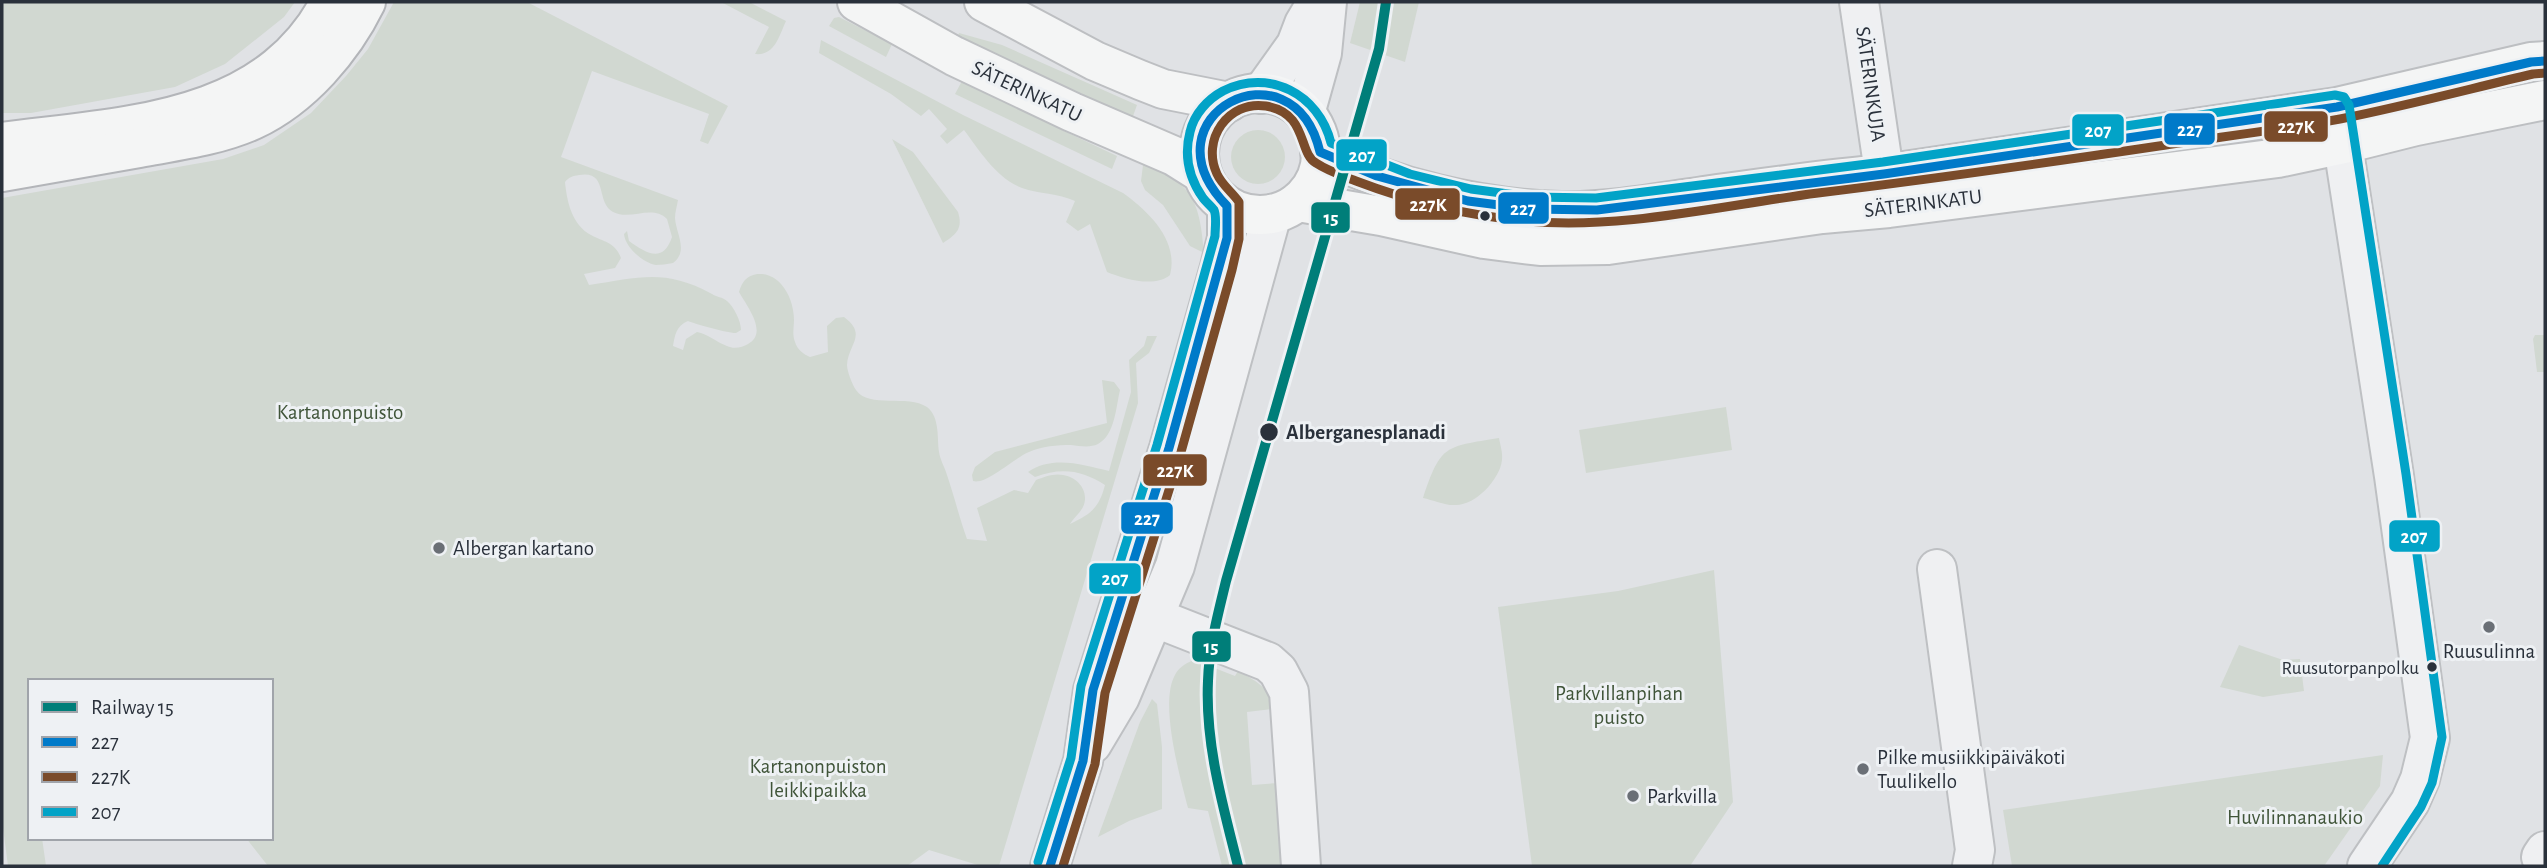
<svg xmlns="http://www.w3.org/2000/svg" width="2547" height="868" viewBox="0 0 2547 868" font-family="'Alegreya Sans',sans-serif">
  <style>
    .green { fill: #d1d8d1 }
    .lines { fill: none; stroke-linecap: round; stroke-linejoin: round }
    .minor-casing { stroke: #bec0c3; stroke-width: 42 }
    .major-casing { stroke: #bdbfc2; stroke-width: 42 }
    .highway-casing { stroke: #b3b5b9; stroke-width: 42 }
    .minor { stroke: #eff0f2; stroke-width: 38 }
    .major { stroke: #f4f5f5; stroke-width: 38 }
    .highway { stroke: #f4f5f5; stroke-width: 38 }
    .bus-1-casing { stroke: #eef1f4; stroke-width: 14 }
    .bus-2-casing { stroke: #eef1f4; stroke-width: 14 }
    .bus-3-casing { stroke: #eef1f4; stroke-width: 14 }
    .bus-1 { stroke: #007ac9; stroke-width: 9 }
    .bus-2 { stroke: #7a4b2a; stroke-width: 9 }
    .bus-3 { stroke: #02a3c7; stroke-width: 9 }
    .rail-1-casing { stroke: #eef1f4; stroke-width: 16 }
    .rail-1 { stroke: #007e79; stroke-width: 10 }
    .bus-dot { fill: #2a313b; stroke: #eef1f4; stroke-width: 2.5 }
    .poi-dot { fill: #6a6f76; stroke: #eef1f4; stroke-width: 2.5 }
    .labels { text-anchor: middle; stroke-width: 6; stroke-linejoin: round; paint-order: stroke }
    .bus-label { font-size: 19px; fill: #2a313b; stroke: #eef1f4; text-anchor: end }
    .street-label { font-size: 21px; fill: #2a313b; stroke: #eef1f4 }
    .park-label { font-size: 21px; fill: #405539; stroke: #eef1f4 }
    .stop-label { font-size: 21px; font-weight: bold; fill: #2a313b; stroke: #eef1f4; text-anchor: start }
    .poi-label { font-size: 21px; fill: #2a313b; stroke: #eef1f4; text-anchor: start }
    .line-badge { stroke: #eef1f4; stroke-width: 2.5 }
    .badge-label { font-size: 19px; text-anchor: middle; font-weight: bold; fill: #fff }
  </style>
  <rect width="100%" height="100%" fill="#e0e2e5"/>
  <g class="green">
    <polygon points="2,2 295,2 284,17 225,64 175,87 31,113 2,113"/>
    <path d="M394,2H527L728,106L708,144L700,141L709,114L592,71L561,157L678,200C677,206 675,212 675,218C676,234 689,251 673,263C667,264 661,265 656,265C643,263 625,247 624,234L627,231L629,241C646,253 663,264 672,237L667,219C652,204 631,221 613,212C595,202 609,170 579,175C573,176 569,177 565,182C567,202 572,225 591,235C604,242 615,242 621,258L615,268L584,274L589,285C639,278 664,268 712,294C716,297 723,297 727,301C734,307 741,321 741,330C739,331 738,332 736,333C731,334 692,323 688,321C676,326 675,335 673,346L683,350L686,339L697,332C708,334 716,342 727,346C733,349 742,348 748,344C769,333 746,305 739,292C742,282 746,276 757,274C781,272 794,299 794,320C794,327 792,335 795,342C797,349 803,354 810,357L828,352L827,326L836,318L844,317C868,335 848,344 847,365C847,371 852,384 856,390C869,409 908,394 927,407C940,417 937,438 939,452C940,459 944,466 946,472C954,495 959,517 967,539L987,541L977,508L1014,490L1028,493L1036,480C1044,477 1054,473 1063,475C1078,477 1090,492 1083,507C1080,513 1073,519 1070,524C1091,514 1099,508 1105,485C1082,470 1061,467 1035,477L1028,472C1053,455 1083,465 1109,471L1131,392L1129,360L1144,346L1147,336H1157L1149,353L1136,363L1138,403L999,866H981L929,850L907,866H268L246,838H271V681H30V838H42L46,866H8L2,820V198L223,159L264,145L311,113L346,76L368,49Z"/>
    <path d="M721,2H749L786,21C779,36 775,56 755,54L769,27Z"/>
    <polygon points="1360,2 1419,2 1405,62 1350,43"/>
    <polygon points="839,17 892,44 886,57 829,26 834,18"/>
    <polygon points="959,33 1002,45 1137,105 1128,130 957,39"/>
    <path d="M821,40L963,115L1123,193C1148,211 1179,240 1170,275C1155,288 1124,279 1107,272L1090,224L1078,231L1066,222L1075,201C1058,193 1039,194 1022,188C996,178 980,151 964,130L947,144L940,136L947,129L929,109L921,116L891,94L819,53Z"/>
    <polygon points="962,81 1024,106 1062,130 1117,156 1112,169 955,94"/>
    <circle cx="1258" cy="157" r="27"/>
    <path d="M892,139L913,152L958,212C963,228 957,234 943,243Z"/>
    <path d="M1143,165C1193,181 1200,203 1204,253L1190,246L1163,205L1145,190L1141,181Z"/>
    <polygon points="2535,335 2545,335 2545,372 2537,372 2533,339"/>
    <path d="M1102,380L1114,382L1120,390C1116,407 1115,435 1098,444C1090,448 1080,446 1071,445C1057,445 1042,446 1029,452C1014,458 986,485 973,481L972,475L975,467L995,452L1107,423Z"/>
    <polygon points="1726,407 1732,450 1586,473 1579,430"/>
    <path d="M1499,438C1500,444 1503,453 1502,460C1500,479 1476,505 1456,505C1446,506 1433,500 1423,498C1441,444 1445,447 1499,438Z"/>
    <polygon points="1714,570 1733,802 1690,866 1532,866 1498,607 1618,591"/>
    <polygon points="2239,645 2283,660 2300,659 2304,691 2263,697 2220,687"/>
    <path d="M1194,660L1235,676L1238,671C1257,682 1269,686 1273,709L1247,712L1252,785L1278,783L1284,866H1222L1208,811L1188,808C1180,777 1160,706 1174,677C1178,668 1184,664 1194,660Z"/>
    <polygon points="1152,699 1157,704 1162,747 1162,809 1129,821 1098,837 1140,722"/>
    <polygon points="2383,755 2380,786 2324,866 2012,866 2003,810"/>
  </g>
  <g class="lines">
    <defs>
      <g id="minor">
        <polyline points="1859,2 1889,206"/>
        <polyline points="1261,94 1296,45 1304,24 1317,2"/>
        <polyline points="2338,113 2394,476 2430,738 2420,779 2410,802 2367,866"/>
        <polyline points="1305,114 1322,53 1327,2"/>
        <polyline points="1937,569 1975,850 1972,866"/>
        <polyline points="1128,607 1268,662 1278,671 1289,692 1301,866"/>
        <polyline points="1092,744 1120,697 1175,566 1272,214"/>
        <polyline points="2545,851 2541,857 2545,860"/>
        <polyline points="1050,866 1083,761 1093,690 1169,448 1220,267 1227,238 1227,206"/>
      </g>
      <g id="major">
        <polyline points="857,2 954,56 1072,112 1174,156 1201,173"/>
        <polyline points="984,2 1095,61 1140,80 1163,89 1229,102"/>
        <circle cx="1260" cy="154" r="61"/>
        <path d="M1320,152C1393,188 1480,209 1561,211C1609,212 1657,203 1704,196C1764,188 1824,179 1884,174L2337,107L2531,62L2545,61"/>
        <polyline points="1298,202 1381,216 1484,239 1540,246 1608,245 1822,214 1889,208 2278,158 2344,144 2416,126 2545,100"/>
      </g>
      <g id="highway">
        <path d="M2,142C122,126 266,125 330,2"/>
        <path d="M2,172C48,164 93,156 139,148C177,141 218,136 253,120C302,97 343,49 366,2"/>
      </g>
    </defs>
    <use href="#minor" class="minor-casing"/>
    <use href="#major" class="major-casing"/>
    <use href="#highway" class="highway-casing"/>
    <use href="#minor" class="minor"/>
    <use href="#major" class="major"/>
    <use href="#highway" class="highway"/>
    <defs>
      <path id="bus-1" d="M1050,866L1083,761L1093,690L1169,448L1227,238V206C1139,116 1293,37 1320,152L1377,176L1468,201L1530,209L1597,210L1884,174L2337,107L2531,62L2545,61"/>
      <path id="bus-2" d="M1063,866L1095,764L1105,693L1181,452L1232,270L1239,239V202C1232,192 1222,185 1217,174C1201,140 1228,100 1266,106C1308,113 1298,153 1316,163C1328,171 1343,176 1356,181C1411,202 1468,216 1527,221C1620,230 1724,205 1818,193C1932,179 2045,163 2159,146C2219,137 2280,130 2340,119C2405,106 2469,89 2533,74L2545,73"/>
      <path id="bus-3" d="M1038,862L1071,758L1081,686L1157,445L1215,236C1215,229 1217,216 1214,210C1211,206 1206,202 1203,198C1189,178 1184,155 1190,132C1194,114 1208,99 1223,91C1269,68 1319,94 1331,143L1410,174L1471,189L1531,197L1596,198L1883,162L2335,95L2344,97L2349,105L2406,474L2442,737L2432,783L2421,807L2382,866"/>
    </defs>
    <use href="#bus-1" class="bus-1-casing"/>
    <use href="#bus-2" class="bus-2-casing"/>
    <use href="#bus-3" class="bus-3-casing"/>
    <use href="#bus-1" class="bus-1"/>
    <use href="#bus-2" class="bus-2"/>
    <use href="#bus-3" class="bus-3"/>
    <defs>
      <path id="rail-1" d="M1238,866C1223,806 1205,744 1208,681C1209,647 1218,614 1226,581L1379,49L1386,2"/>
    </defs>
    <use href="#rail-1" class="rail-1-casing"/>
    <use href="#rail-1" class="rail-1"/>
  </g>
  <g class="bus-dot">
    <circle cx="1485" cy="216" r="6"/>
    <circle cx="1269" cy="432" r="10"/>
    <circle cx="2432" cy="667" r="6"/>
  </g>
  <g class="poi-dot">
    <circle cx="439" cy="548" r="7"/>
    <circle cx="2489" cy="627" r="7"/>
    <circle cx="1863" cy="769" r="7"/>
    <circle cx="1633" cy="796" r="7"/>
  </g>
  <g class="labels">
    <g class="bus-label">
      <text x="2419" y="674">Ruusutorpanpolku</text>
    </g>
    <g class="street-label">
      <text transform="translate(1871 84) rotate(82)" y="7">SÄTERINKUJA</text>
      <text transform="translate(1027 91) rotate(25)" y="7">SÄTERINKATU</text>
      <text transform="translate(1923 203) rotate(-7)" y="7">SÄTERINKATU</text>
    </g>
    <g class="park-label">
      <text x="340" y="419">Kartanonpuisto</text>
      <text x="1619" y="700">Parkvillanpihan<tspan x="1619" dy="24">puisto</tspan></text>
      <text x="818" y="773">Kartanonpuiston<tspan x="818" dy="24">leikkipaikka</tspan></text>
      <text x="2295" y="824">Huvilinnanaukio</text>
    </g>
    <g class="stop-label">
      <text x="1286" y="439">Alberganesplanadi</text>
    </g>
    <g class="poi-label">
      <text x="453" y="555">Albergan kartano</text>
      <text x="2489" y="658" text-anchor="middle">Ruusulinna</text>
      <text x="1877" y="764">Pilke musiikkipäiväkoti<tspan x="1877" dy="24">Tuulikello</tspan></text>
      <text x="1647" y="803">Parkvilla</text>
    </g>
  </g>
  <g class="line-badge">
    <rect x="2263" y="110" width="66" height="33" rx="7" fill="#7a4b2a"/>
    <rect x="2163" y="112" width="53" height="34" rx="7" fill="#007ac9"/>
    <rect x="2071" y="113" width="54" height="34" rx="7" fill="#02a3c7"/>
    <rect x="1335" y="138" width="53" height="34" rx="7" fill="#02a3c7"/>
    <rect x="1394" y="187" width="67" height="34" rx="7" fill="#7a4b2a"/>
    <rect x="1497" y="191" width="53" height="34" rx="7" fill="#007ac9"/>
    <rect x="1310" y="201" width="41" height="33" rx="7" fill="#007e79"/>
    <rect x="1142" y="453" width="66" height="34" rx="7" fill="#7a4b2a"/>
    <rect x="1120" y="501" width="54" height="34" rx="7" fill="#007ac9"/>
    <rect x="2388" y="519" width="53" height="34" rx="7" fill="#02a3c7"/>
    <rect x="1088" y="562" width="54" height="33" rx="7" fill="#02a3c7"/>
    <rect x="1191" y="630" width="41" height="33" rx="7" fill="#007e79"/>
  </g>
  <g class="badge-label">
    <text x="2296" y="133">227K</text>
    <text x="2190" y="136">227</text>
    <text x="2098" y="137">207</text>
    <text x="1362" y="162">207</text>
    <text x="1428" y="211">227K</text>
    <text x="1523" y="215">227</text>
    <text x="1331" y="224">15</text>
    <text x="1175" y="477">227K</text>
    <text x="1147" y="525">227</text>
    <text x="2414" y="543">207</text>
    <text x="1115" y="585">207</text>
    <text x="1211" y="653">15</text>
  </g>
  <rect width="2547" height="868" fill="none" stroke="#2a313b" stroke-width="7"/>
  <rect x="28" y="679" width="245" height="161" fill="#eef1f4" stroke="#a0a4aa" stroke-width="2"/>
  <rect x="42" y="702" width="35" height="10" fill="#007e79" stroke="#a0a4aa" stroke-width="2"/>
  <text x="91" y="714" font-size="21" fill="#2a313b">Railway 15</text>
  <rect x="42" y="737" width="35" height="10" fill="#007ac9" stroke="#a0a4aa" stroke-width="2"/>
  <text x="91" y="749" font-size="21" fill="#2a313b">227</text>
  <rect x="42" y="772" width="35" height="10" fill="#7a4b2a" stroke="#a0a4aa" stroke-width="2"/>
  <text x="91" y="784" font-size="21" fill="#2a313b">227K</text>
  <rect x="42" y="807" width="35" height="10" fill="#02a3c7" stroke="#a0a4aa" stroke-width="2"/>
  <text x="91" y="819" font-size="21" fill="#2a313b">207</text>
</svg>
